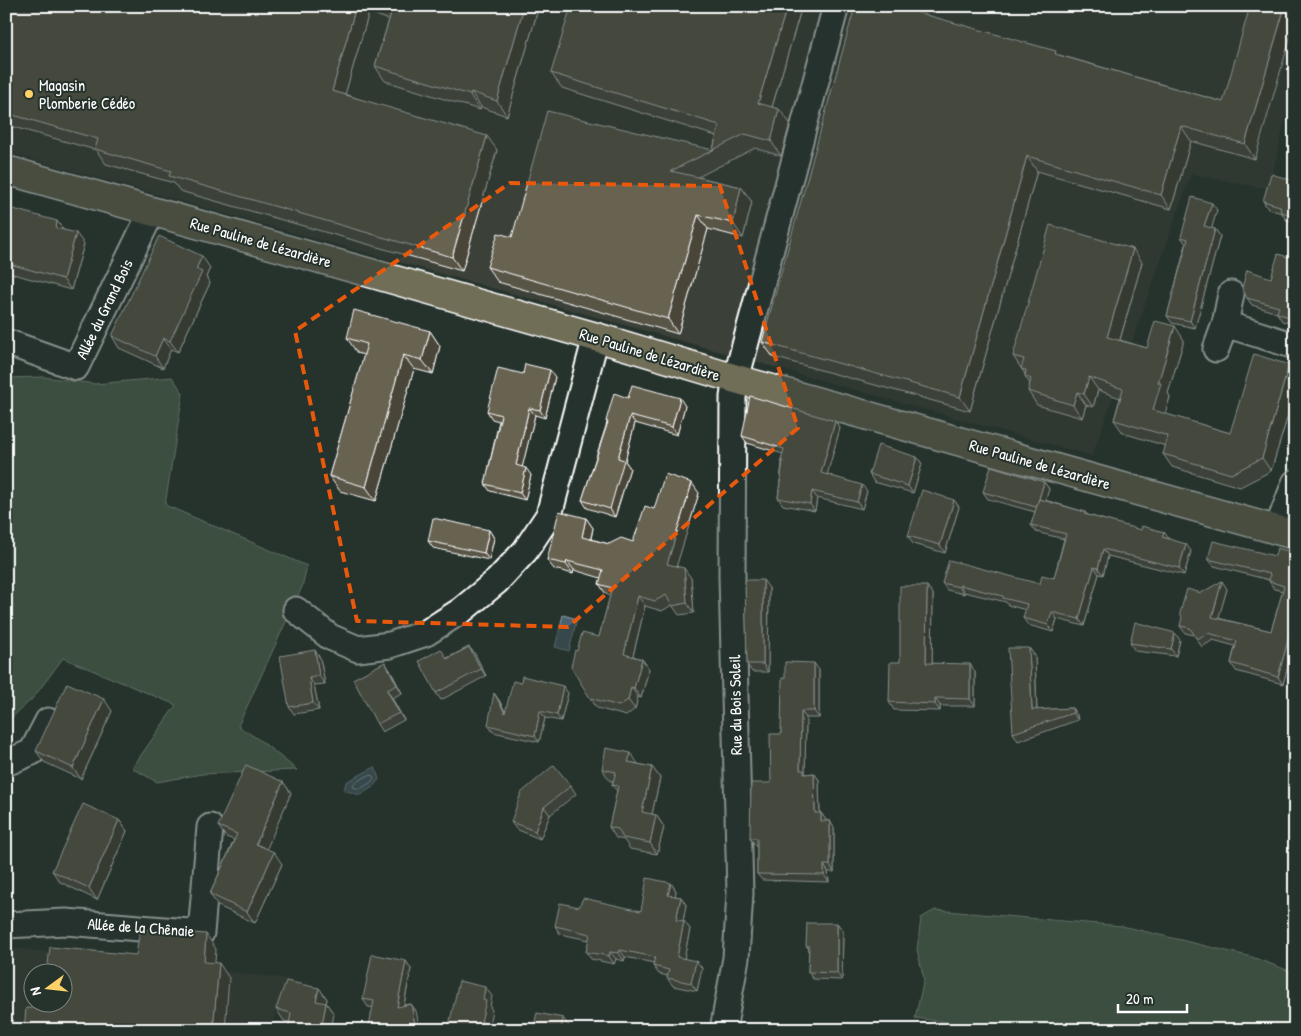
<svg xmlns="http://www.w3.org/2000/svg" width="1301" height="1036" viewBox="0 0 1301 1036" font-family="'Patrick Hand',sans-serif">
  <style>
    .built { fill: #3a4138; fill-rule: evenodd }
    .green { fill: #557057; stroke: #aab8ab }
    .water { fill: #4c6470; stroke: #94a2a9 }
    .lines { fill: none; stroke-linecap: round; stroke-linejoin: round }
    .shore { stroke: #b7c1c6; stroke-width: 1 }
    .minor-casing { stroke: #fff; stroke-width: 29 }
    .major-casing { stroke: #fff; stroke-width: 31 }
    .minor { stroke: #26332d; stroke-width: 25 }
    .major { stroke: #716e59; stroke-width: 28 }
    .wall { fill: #595446; stroke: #fff }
    .shaded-wall { fill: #494539; stroke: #fff }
    .building { fill: #686251; stroke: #fff }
    .marked { fill: none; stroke: #e8590c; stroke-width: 4; stroke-dasharray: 10 6; stroke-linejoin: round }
    .poi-dot { fill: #ffd166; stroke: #26332d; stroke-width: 2 }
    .labels { text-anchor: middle; stroke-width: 4; stroke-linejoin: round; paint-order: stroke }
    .poi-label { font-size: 16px; fill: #fff; stroke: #26332d; text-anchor: start }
    .street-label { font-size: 16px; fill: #fff; stroke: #26332d }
  </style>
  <rect width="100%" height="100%" fill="#26332d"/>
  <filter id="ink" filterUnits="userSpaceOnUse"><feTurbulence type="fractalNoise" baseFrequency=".02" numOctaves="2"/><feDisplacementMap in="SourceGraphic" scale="10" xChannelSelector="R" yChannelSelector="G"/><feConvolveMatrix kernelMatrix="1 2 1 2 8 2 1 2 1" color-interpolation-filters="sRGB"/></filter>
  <g filter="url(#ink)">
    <g class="built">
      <polygon points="6,6 1295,6 1295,77 1269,189 1191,174 1092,456 6,152"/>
      <path d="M6,948L20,949L289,979L269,1030H6ZM32,974H62V1004H32Z"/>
    </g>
    <g class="green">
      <polygon points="44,377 95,384 172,377 183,393 165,505 307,566 302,587 238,726 261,741 297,770 202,774 157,782 132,768 176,705 63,658 34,697 6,723 6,378"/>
      <polygon points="935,910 1122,926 1252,957 1295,973 1295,1030 1008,1030 915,1018 924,979 917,950 921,918"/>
    </g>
    <g class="water">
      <polygon points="563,615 577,619 569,651 555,647"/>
      <polygon points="375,767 379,779 373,787 360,795 344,790 346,782"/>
    </g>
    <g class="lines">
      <polygon class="shore" points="370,775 373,776 374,778 370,783 360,789 353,787 354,783"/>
      <defs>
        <g id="minor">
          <polyline points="1225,324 1295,346"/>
          <polyline points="6,342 76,367 152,211"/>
          <polyline points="1216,349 1225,324 1231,294"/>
          <polyline points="1277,530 1295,483"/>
          <polyline points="296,610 330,637 358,649 390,645 426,633 462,610 497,581 525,551 549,515 596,337"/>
          <polyline points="6,763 32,752 48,721"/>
          <polyline points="6,925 66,922 201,933 210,827"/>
          <polyline points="723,1030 736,958 740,893 732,576 733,397 736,379 836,6"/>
        </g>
        <polyline id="major" points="6,170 596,337 736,379 1295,535"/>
      </defs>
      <use href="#minor" class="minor-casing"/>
      <use href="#major" class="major-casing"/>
      <use href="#minor" class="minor"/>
      <use href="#major" class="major"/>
    </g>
    <g class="wall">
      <polygon points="6,6 539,6 507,116 481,107 480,110 385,81 375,66 389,20 369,12 345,94 497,150 462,271 180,191 174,183 106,164 96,150 6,125"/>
      <polygon points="802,6 772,107 790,123 781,156 755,148 698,177 741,187 752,202 743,238 708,229 678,334 498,282 487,267 512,237 713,150 716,136 562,88 551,73"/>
      <polygon points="1059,55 1223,102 1255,159 1191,141 1171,209 1037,171 970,411 773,357 762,342"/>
      <polygon points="1295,181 1295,222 1286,220 1282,213 1268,209 1263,201"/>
      <polygon points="6,207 64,230 84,244 71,290 6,272"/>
      <polygon points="1217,210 1211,228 1215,229 1220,236 1195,328 1172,323 1167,316 1186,244 1181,237"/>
      <polygon points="1295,235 1295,325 1282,321 1277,313 1252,305 1247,298 1271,278 1288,257"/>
      <polygon points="1142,262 1120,340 1147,348 1184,340 1168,393 1170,397 1165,414 1230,433 1295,373 1295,392 1271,471 1240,487 1172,467 1163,454 1166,446 1123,433 1114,420 1120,398 1098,390 1093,407 1086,405 1082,418 1037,405 1028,391 1030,384 1025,376 1025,374 1013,356"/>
      <polygon points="210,268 206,277 210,283 178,352 171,349 163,368 119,348 112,336"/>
      <polygon points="430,331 440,346 433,374 414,369 376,501 340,491 329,476 364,355 357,353 347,338"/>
      <polygon points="555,377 545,418 535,415 522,467 531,475 525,500 490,491 485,484 499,421 492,419 487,411"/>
      <polygon points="628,398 685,406 677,435 635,423 625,461 630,468 615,517 587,508 582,500 607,423 606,421"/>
      <polygon points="835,421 840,428 827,474 867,491 862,509 817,498 815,511 783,505 778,498 782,463 781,461 783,454 747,443 742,436"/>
      <polygon points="917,457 922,464 913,493 874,482 869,474"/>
      <polygon points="1044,482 1049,489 1045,500 1085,512 1088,515 1169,539 1191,551 1184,575 1108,556 1103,575 1099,574 1084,626 1057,619 1053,632 1028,625 1023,618 1026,610 1008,605 1006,602 964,592 964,594 947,590 942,583 1040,584 1054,578 1064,539 1036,532 1031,525 1035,512 988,499 983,492"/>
      <polygon points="699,493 676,566 691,578 694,613 679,615 672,605 662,611 645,606 633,656 642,659 649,669 641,698 638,697 635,709 626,716 597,708 590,698 577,651 599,637 610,596 606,594 599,584 601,578 574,570 573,574 554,569 547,560 586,518 593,528 591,539 609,544 633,542 654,509"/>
      <polygon points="954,500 959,507 945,553 913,544 908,536"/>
      <polygon points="489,530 494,538 489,560 433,548 428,541"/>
      <polygon points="1295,553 1295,640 1283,684 1236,671 1231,663 1235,646 1213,640 1202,647 1194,635 1185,633 1180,626 1201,593 1227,589 1218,618 1271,631 1283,591 1274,589 1269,581 1269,580 1214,566 1208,559 1275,556"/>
      <polygon points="769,588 768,672 752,672 747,664"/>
      <polygon points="933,594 932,663 975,672 975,706 940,706 940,711 894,710 889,702 900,662"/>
      <polygon points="1180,640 1176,656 1135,651 1130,643"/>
      <polygon points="469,647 475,654 486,676 441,700 436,693 447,658"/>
      <polygon points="1029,648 1035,656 1037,710 1072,708 1077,715 1078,720 1018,741 1013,733"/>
      <polygon points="320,658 325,684 314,685 319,710 294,714 289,707"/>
      <polygon points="390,670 402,693 392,698 404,720 382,732 377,724"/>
      <polygon points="819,670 819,718 806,718 805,772 807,774 814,773 819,780 820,813 821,813 826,820 826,821 830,821 834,828 834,872 828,872 829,882 762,880 757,874 757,845 755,845 750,838 771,783 781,734 785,678"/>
      <polygon points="568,693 561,721 545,718 539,742 493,732 488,725 499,700 505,711"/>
      <polygon points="112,711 81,779 44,762 36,751"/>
      <polygon points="6,737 10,745 6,747"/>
      <polygon points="638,764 652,767 660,778 652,814 656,815 664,827 657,854 630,849 624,840 616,838 609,827 617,791 612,785 613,781 610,781 602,769"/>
      <polygon points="283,782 291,793 266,849 282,864 255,923 218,906 210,894 234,840 226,837 218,826"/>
      <polygon points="571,786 576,794 550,815 540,839 516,829 511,822"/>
      <polygon points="119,820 127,831 97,900 60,882 52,871"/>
      <polygon points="671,883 676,891 675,896 681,897 686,905 683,921 690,929 684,958 702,968 697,991 673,986 667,978 668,976 659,974 653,966 654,963 625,957 624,961 616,959 614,964 591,959 586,952 589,940 560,934 555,926 579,907 641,911"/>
      <polygon points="837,923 843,931 842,980 813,979 808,972 809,949 806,946"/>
      <polygon points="406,961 411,969 404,1005 411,1004 416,1011 368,1007 363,999"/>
      <polygon points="319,988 327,999 326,1003 334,1014 289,1022 284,1021 276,1009"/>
    </g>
    <g class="shaded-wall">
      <polygon points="356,6 365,6 369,12 342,105 332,91"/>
      <polygon points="524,6 539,6 507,116 497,101"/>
      <polygon points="787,6 802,6 769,117 758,103"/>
      <polygon points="1285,6 1295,6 1295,21 1255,159 1245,144"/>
      <polygon points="471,92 481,107 480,110 470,95"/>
      <polygon points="779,109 790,123 781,156 771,141"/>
      <polygon points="1181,126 1191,141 1171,209 1161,195"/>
      <polygon points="487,136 497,150 462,271 452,257"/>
      <polygon points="1027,156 1037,171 970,411 960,397"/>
      <polygon points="741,187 752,202 743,238 733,223"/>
      <polygon points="1212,203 1217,210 1210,234 1204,226"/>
      <polygon points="698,215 708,229 678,334 668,319"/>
      <polygon points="57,221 65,232 56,228"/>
      <polygon points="1215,229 1220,236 1195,328 1190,321"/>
      <polygon points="76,233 84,244 71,290 63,279"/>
      <polygon points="1133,249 1142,262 1117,350 1107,337"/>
      <polygon points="202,256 210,268 206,277 210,283 178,352 170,341 196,269"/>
      <polygon points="1175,326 1184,340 1168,393 1170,397 1162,424 1153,410 1158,383"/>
      <polygon points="430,331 440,346 433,374 422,360"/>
      <polygon points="163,338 171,349 163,368 155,356"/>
      <polygon points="403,355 414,369 376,501 366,487"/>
      <polygon points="1289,365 1295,373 1295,392 1271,471 1262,458"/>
      <polygon points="550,370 555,377 545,418 540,410"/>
      <polygon points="1089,377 1098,390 1093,407 1084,394"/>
      <polygon points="1077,392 1086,405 1082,418 1073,405"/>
      <polygon points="680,398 685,406 677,435 672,427"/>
      <polygon points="529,408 535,415 521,472 516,465"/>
      <polygon points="630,416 635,423 625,461 630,468 615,517 610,509 618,458"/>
      <polygon points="835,421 840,428 826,479 821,473"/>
      <polygon points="917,457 922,464 913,493 908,486"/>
      <polygon points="526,468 531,475 525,500 520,493"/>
      <polygon points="1044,482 1049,489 1044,506 1039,499"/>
      <polygon points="692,483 699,493 674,574 667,564"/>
      <polygon points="862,485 867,491 862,509 857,502"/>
      <polygon points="812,491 817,498 815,511 810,504"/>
      <polygon points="954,500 959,507 945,553 940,545"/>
      <polygon points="586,518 593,528 589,547 582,537"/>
      <polygon points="489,530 494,538 489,560 484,553"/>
      <polygon points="1164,532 1169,539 1162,537"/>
      <polygon points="1186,544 1191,551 1184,575 1179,568"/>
      <polygon points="1103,549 1108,556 1103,575 1098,568"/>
      <polygon points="567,561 574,570 573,574 566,564"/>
      <polygon points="1094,567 1099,574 1084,626 1079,619"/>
      <polygon points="684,568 691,578 694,613 687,603"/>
      <polygon points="763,580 769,588 768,672 763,664"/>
      <polygon points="1222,581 1227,589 1217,624 1212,617"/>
      <polygon points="960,585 964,592 964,594 959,587"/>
      <polygon points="927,586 933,594 932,670 926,663"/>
      <polygon points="638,596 645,606 631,664 624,654"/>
      <polygon points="1052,612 1057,619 1053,632 1048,625"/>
      <polygon points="1292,625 1295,629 1295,640 1283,684 1278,677"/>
      <polygon points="1175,633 1180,640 1176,656 1171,649"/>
      <polygon points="469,647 475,654 486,676 481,669"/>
      <polygon points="1029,648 1035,656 1037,717 1032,710"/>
      <polygon points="315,650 320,658 325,684 319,676"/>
      <polygon points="642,659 649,669 641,698 634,688"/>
      <polygon points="385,662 390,670 402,693 397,685"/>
      <polygon points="814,663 819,670 819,718 814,711"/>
      <polygon points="970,664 975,672 975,706 970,699"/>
      <polygon points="309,678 314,685 319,710 313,703"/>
      <polygon points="563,686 568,693 561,721 557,715"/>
      <polygon points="631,687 638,697 635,709 628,700"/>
      <polygon points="387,690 392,698 404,720 399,713"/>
      <polygon points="494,693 499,700 509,719 505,713"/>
      <polygon points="935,698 940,706 940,711 935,704"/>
      <polygon points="104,699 112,711 81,779 73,768"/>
      <polygon points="1072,708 1077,715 1078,720 1073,713"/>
      <polygon points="540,711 545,718 539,742 535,736"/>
      <polygon points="801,711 806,718 805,772 809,777 800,770"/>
      <polygon points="631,753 638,764 628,762"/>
      <polygon points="652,767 660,778 650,823 642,812"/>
      <polygon points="814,773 819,780 820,820 815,813"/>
      <polygon points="283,782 291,793 264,855 256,844"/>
      <polygon points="544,807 550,815 540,839 535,831"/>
      <polygon points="821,813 826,820 826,828 821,821"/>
      <polygon points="656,815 664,827 657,854 650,843"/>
      <polygon points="119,820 127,831 97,900 89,888"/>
      <polygon points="830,821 834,828 834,872 830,865"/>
      <polygon points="274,852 282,864 255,923 247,912"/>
      <polygon points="824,865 828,872 829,882 824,875"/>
      <polygon points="671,883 676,891 674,903 668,895"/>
      <polygon points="681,897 686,905 682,927 676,920"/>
      <polygon points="684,921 690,929 683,964 677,957"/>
      <polygon points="837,923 843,931 842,980 837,973"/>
      <polygon points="206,934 216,949 214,976 204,962"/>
      <polygon points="620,950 625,957 624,961 619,953"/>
      <polygon points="610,952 616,959 614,964 609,956"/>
      <polygon points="406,961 411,969 402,1014 397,1007"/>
      <polygon points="696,961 702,968 697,991 691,983"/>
      <polygon points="219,963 229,978 225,1030 213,1030"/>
      <polygon points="485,987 492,996 490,1007 492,1010 488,1030 481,1022 483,1000"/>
      <polygon points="319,988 327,999 324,1012 316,1001"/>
      <polygon points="326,1003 334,1014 331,1030 321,1030"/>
      <polygon points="411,1004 416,1011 420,1030 416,1030"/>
      <polygon points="563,1018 569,1026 568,1030 561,1030"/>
    </g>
    <g class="building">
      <polygon points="6,6 356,6 332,91 487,136 452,257 169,176 171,171 95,149 98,139 6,113"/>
      <polygon points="383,6 524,6 497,101 471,92 470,95 375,66 392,10"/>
      <polygon points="571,6 787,6 758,103 779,109 771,141 745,134 671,171 741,187 733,223 698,215 668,319 487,267 498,233 512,237 547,111 713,150 719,125 551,73"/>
      <polygon points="855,6 894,6 1056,51 1055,54 1223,102 1250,6 1285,6 1245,144 1181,126 1161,195 1027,156 960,397 762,342"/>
      <polygon points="1271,174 1295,181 1295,216 1281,212 1280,206 1263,201"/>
      <polygon points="1192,197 1212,203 1204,226 1215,229 1190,321 1167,316 1188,239 1181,237"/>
      <polygon points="6,207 57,221 56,228 76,233 63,279 6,263"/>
      <polygon points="1050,225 1133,249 1107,337 1147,348 1155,321 1175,326 1158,383 1161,383 1153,410 1230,433 1254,354 1289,365 1262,458 1231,474 1163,454 1168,436 1114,420 1123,389 1089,377 1084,394 1077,392 1073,405 1028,391 1031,379 1025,376 1026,370 1021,369 1024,359 1013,356"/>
      <polygon points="1295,235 1295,319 1277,313 1279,307 1247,298 1242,288 1247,270 1271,278 1278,254 1288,257"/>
      <polygon points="159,236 202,256 196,269 202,272 170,341 163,338 155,356 112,336"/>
      <polygon points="354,310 430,331 422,360 403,355 366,487 329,476 367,344 347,338"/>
      <polygon points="525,364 550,370 540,410 529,408 516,465 526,468 520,493 485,484 501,415 487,411 498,368 523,374"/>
      <polygon points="632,385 680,398 672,427 630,416 618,458 624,460 610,509 582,500 608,422 606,421 614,393 628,398"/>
      <polygon points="750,396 835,421 821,473 862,485 857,502 812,491 810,504 778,498 783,461 781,461 784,449 742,436"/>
      <polygon points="878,445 917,457 908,486 869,474"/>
      <polygon points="991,466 1044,482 1039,499 1085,512 1084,514 1141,530 1142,526 1164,532 1162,537 1186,544 1179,568 1103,549 1098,568 1094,567 1079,619 1052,612 1048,625 1023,618 1027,604 1003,598 1003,596 960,585 959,587 942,583 949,560 1040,584 1042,575 1054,578 1066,534 1031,525 1039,499 1036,507 983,492"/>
      <polygon points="665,474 692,483 667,564 684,568 687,603 672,606 666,595 655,601 638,596 624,654 642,659 634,688 631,687 628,700 619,706 590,698 571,667 575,650 577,651 582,633 599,637 612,588 599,584 603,570 567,561 566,564 547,560 559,511 586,518 582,537 609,544 621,538 633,542 645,506 654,509"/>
      <polygon points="922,490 954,500 940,545 908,536"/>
      <polygon points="433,518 489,530 484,553 428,541"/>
      <polygon points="1213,541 1275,556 1277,548 1295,553 1295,625 1292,625 1278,677 1231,663 1237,641 1208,633 1197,639 1190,628 1180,626 1182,617 1180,613 1187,589 1201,593 1222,581 1212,617 1271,631 1284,586 1269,581 1270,574 1208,559"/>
      <polygon points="745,580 763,580 763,664 747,664"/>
      <polygon points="900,586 927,586 926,663 970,664 970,699 935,698 935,704 889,702 890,662 900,662"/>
      <polygon points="1135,622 1175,633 1171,649 1130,643"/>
      <polygon points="469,647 481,669 436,693 419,661 441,649 447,659"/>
      <polygon points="1008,648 1029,648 1032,710 1072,708 1073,713 1013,733"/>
      <polygon points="315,650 319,676 309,678 313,703 289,707 280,656"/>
      <polygon points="385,662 397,685 387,690 399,713 377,724 353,679"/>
      <polygon points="785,662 814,663 814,711 801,711 800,770 804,770 804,774 814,773 815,813 821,813 821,821 830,821 830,865 824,865 824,875 757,874 757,838 750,838 751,783 771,783 770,734 781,734 782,678 785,678"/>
      <polygon points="522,676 563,686 557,715 540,711 535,736 488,725 494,693 505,713 513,681 521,683"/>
      <polygon points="67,683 104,699 73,768 36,751"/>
      <polygon points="606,748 631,753 628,762 652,767 642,812 656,815 650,843 623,838 618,829 609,827 618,786 612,785 616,772 602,769"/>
      <polygon points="246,765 283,782 256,844 274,852 247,912 210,894 237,834 218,826"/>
      <polygon points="554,765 571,786 544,807 535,831 511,822 521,793"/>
      <polygon points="83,804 119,820 89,888 52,871"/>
      <polygon points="647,878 671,883 668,895 681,897 676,920 684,921 677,957 696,961 691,983 667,978 669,970 653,966 655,957 620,950 619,953 610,952 609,956 586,952 590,934 555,926 560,903 579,907 583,898 641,911"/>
      <polygon points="807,923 837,923 837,973 808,972 809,946 806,946"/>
      <polygon points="140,929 206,934 204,962 219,963 213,1030 24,1030 26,1008 44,1009 44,1004 62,1004 62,974 47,974 50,947 136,955"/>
      <polygon points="372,954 406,961 397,1007 411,1004 416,1030 368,1030 374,1001 363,999"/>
      <polygon points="286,981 319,988 316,1001 326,1003 321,1030 288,1030 291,1013 276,1009"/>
      <polygon points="459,981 485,987 483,1000 486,1001 481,1022 504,1027 506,1030 448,1030"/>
      <polygon points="537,1013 563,1018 561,1030 533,1030"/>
      <polygon points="778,1028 846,1030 778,1030"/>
    </g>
  </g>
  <path d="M0 0H1301V1036H0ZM510,183L720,186L798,428L568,627L357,621L295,331Z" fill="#26332d" fill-opacity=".55" fill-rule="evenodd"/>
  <path class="marked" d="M510,183L720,186L798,428L568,627L357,621L295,331Z"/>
  <circle class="poi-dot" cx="29" cy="94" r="5"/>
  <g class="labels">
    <g class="poi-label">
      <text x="39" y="91">Magasin<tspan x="39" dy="18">Plomberie Cédéo</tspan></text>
    </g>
    <g class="street-label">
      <text transform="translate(261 242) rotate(16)" y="6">Rue Pauline de Lézardière</text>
      <text transform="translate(104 309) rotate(-64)" y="6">Allée du Grand Bois</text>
      <text transform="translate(650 354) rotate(17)" y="6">Rue Pauline de Lézardière</text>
      <text transform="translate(1040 464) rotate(16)" y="6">Rue Pauline de Lézardière</text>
      <text transform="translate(735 705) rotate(-91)" y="6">Rue du Bois Soleil</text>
      <text transform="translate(141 927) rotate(4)" y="6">Allée de la Chênaie</text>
    </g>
  </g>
  <rect width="1301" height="1036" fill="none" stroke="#26332d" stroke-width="25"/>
  <rect x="12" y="12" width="1276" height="1011" fill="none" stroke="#fff" stroke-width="2" filter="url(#ink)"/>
  <g transform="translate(48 988) rotate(255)"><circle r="24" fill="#26332d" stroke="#7d8581"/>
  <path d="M0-4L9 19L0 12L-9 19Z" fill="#ffd166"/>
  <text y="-8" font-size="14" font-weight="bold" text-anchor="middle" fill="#ffffff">N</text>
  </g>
  <path d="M1118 1004v8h69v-8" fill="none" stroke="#ffffff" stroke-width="2.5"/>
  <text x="1126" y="1004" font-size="15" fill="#ffffff" stroke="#26332d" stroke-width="4" paint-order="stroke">20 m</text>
</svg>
